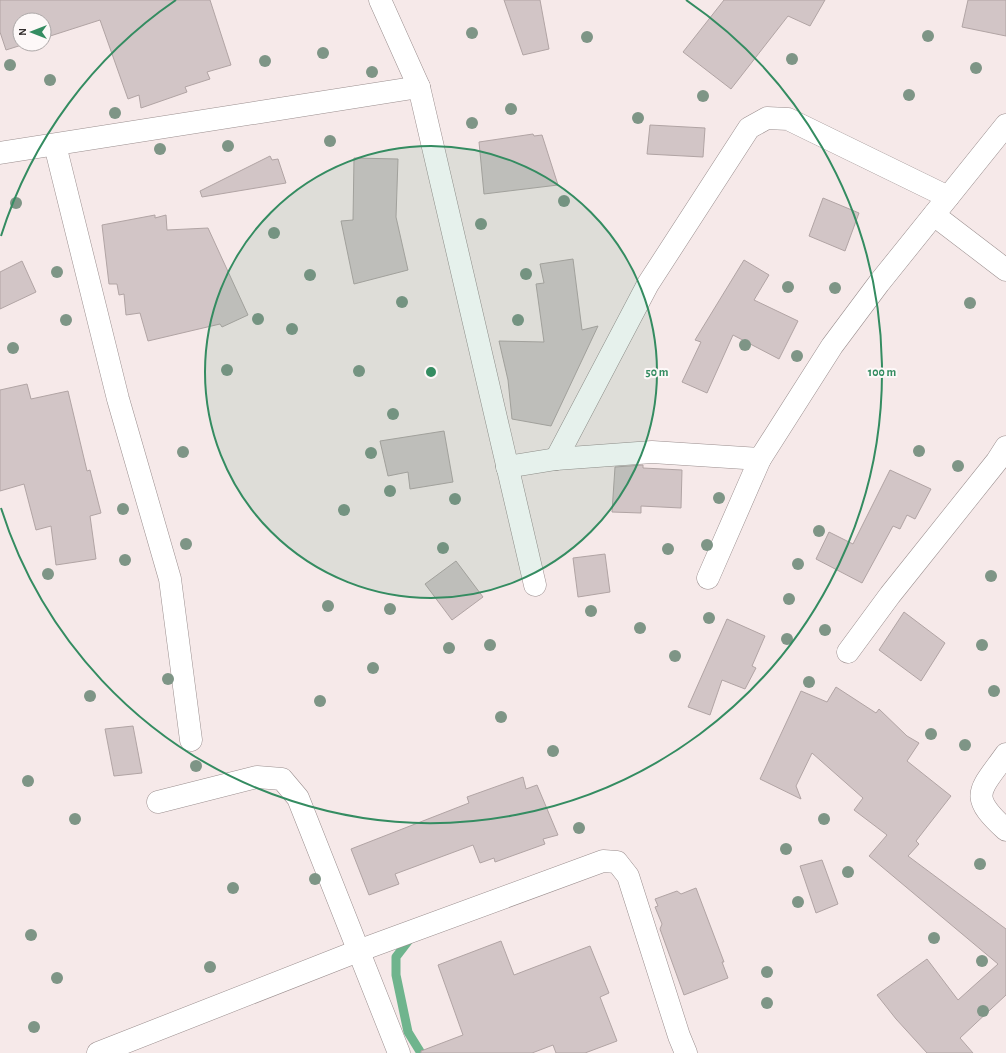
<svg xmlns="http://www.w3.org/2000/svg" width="1006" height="1053" viewBox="0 0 1006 1053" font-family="'Alegreya Sans',sans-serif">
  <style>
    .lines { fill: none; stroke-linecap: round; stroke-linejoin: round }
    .stream { stroke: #6fb48d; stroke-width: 9 }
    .building { fill: #d2c5c6; stroke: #b1a4a4 }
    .minor-casing { stroke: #9a8e8e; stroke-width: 23 }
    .minor { stroke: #fff; stroke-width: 22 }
    .tree { fill: #7e9586 }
    .ring { fill: none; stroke: #348c61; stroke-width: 2 }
    .centre { fill: #348c61; stroke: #fdf8f8; stroke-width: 2 }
    .ring-label { font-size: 12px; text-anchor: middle; font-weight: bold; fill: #348c61; stroke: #fdf8f8; stroke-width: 4; stroke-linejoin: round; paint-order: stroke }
  </style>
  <rect width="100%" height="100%" fill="#f6e9e9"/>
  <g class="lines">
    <polyline class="stream" points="409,940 396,957 396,975 408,1032 421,1053"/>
  </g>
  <g class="building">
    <polygon points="0,0 210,0 231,65 207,72 210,79 185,87 187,92 141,108 139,95 128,99 100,20 44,38 44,20 20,20 20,44 25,44 6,50 0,32"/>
    <polygon points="504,0 540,0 549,49 523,55"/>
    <polygon points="724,0 825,0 810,26 788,16 731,89 683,52"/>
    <polygon points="968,0 1006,0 1006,36 962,27"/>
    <polygon points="650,125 705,128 703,157 647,154"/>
    <polygon points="533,134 534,136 542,135 558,185 484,194 479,142"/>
    <polygon points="270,156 272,160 278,159 286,183 202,197 200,191"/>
    <polygon points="354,158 398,159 396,217 408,270 354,284 341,221 353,220"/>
    <polygon points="823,198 859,213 845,251 809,236"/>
    <polygon points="155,215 155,218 166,215 167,230 208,228 248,315 222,327 220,324 148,341 140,313 126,315 124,294 119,295 117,284 109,284 102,225"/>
    <polygon points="573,259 582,330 598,326 551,426 512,419 508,380 499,341 544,342 536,284 544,283 540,264"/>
    <polygon points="744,260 769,275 754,300 798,321 779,359 733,335 707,393 682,382 701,342 695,340"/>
    <polygon points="22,261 36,292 0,309 0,272"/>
    <polygon points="27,384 31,399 68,391 87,471 90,470 101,513 90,516 96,559 56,565 51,526 36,530 24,484 0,491 0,390"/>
    <polygon points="444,431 453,482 410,489 408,472 388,476 380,441"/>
    <polygon points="643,465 643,468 682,470 681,508 641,506 641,513 612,512 615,467"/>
    <polygon points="890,470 931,489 915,519 907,515 900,529 893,526 862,583 816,559 829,532 853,544"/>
    <polygon points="605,554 610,592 578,597 573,558"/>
    <polygon points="456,561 483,597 452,620 425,584"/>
    <polygon points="904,612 945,643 921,681 879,650"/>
    <polygon points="727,619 765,636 752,666 756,668 745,689 722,680 710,715 688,707"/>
    <polygon points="836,687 876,713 879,709 907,736 919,743 907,761 951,796 916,841 919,844 908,856 1006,929 1006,995 960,1038 973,1053 927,1053 896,1019 877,995 927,959 958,1000 998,964 869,856 887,835 854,810 863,798 812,753 796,786 801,799 760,779 801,691 827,702"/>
    <polygon points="133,726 142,773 114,776 105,729"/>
    <polygon points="523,777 526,789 537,785 558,835 543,839 545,844 495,862 494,858 480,863 473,845 395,874 399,884 369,895 351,849 469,803 467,797"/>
    <polygon points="822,860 838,904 816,913 800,866"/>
    <polygon points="696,888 724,962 722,962 728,978 684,995 660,929 662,924 655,907 658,906 655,899 677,891 681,894"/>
    <polygon points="501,941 514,975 590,946 609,993 600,997 617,1041 585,1053 556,1053 553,1045 532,1053 421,1053 421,1051 463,1035 438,965"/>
  </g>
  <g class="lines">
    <defs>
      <g id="minor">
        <polyline points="380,0 419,87 535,585"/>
        <polyline points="55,145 118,399 170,579 191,740"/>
        <polyline points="0,153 419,87"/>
        <polyline points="934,215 1006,270"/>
        <polyline points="556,459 648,284 749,128 767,118 788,119 948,197"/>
        <polyline points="507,467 556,459 652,452 760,459"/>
        <polyline points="708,578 760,459 832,346 879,283 1006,125"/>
        <polyline points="848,652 890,595 997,461 1006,447"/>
        <path d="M1006,754C979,792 968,795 1006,830"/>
        <polyline points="158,802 257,777 282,779 298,798 399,1053"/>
        <polyline points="98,1053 358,951 603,861 617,862 628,876 679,1036 686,1053"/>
      </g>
    </defs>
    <use href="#minor" class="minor-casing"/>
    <use href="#minor" class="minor"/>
  </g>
  <g class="tree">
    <circle cx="472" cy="33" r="6"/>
    <circle cx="928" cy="36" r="6"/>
    <circle cx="587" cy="37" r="6"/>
    <circle cx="323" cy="53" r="6"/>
    <circle cx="792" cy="59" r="6"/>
    <circle cx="265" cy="61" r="6"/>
    <circle cx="10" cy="65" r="6"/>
    <circle cx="976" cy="68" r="6"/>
    <circle cx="372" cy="72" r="6"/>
    <circle cx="50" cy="80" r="6"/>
    <circle cx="909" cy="95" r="6"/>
    <circle cx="703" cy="96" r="6"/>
    <circle cx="511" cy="109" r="6"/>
    <circle cx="115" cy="113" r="6"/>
    <circle cx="638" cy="118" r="6"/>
    <circle cx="472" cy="123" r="6"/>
    <circle cx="330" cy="141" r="6"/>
    <circle cx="228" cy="146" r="6"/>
    <circle cx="160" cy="149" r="6"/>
    <circle cx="564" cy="201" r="6"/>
    <circle cx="16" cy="203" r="6"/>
    <circle cx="481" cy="224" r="6"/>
    <circle cx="274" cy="233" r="6"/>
    <circle cx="57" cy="272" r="6"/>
    <circle cx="526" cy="274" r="6"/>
    <circle cx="310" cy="275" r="6"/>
    <circle cx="788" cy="287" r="6"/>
    <circle cx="835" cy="288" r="6"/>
    <circle cx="402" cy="302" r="6"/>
    <circle cx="970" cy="303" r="6"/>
    <circle cx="258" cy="319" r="6"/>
    <circle cx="66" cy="320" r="6"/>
    <circle cx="518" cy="320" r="6"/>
    <circle cx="292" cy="329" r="6"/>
    <circle cx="745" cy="345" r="6"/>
    <circle cx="13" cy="348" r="6"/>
    <circle cx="797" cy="356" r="6"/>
    <circle cx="227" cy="370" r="6"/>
    <circle cx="359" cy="371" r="6"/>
    <circle cx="393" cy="414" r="6"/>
    <circle cx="919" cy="451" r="6"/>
    <circle cx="183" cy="452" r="6"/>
    <circle cx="371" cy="453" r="6"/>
    <circle cx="958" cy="466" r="6"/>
    <circle cx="390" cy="491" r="6"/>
    <circle cx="719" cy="498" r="6"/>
    <circle cx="455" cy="499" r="6"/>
    <circle cx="123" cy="509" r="6"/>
    <circle cx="344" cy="510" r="6"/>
    <circle cx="819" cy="531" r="6"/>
    <circle cx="186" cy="544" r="6"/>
    <circle cx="707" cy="545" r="6"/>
    <circle cx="443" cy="548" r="6"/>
    <circle cx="668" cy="549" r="6"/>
    <circle cx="125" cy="560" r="6"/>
    <circle cx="798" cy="564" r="6"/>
    <circle cx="48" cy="574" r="6"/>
    <circle cx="991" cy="576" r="6"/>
    <circle cx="789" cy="599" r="6"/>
    <circle cx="328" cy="606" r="6"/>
    <circle cx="390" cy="609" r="6"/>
    <circle cx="591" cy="611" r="6"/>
    <circle cx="709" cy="618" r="6"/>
    <circle cx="640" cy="628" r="6"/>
    <circle cx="825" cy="630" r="6"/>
    <circle cx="787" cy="639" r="6"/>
    <circle cx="490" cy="645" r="6"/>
    <circle cx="982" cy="645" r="6"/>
    <circle cx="449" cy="648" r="6"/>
    <circle cx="675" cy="656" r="6"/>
    <circle cx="373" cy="668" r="6"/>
    <circle cx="168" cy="679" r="6"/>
    <circle cx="809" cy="682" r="6"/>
    <circle cx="994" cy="691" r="6"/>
    <circle cx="90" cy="696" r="6"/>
    <circle cx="320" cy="701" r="6"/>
    <circle cx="501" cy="717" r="6"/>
    <circle cx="931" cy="734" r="6"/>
    <circle cx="965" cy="745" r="6"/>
    <circle cx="553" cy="751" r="6"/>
    <circle cx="196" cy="766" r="6"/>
    <circle cx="28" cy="781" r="6"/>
    <circle cx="75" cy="819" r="6"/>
    <circle cx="824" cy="819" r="6"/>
    <circle cx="579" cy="828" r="6"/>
    <circle cx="786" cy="849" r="6"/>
    <circle cx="980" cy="864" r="6"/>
    <circle cx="848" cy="872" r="6"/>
    <circle cx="315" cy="879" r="6"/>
    <circle cx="233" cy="888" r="6"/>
    <circle cx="798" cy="902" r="6"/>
    <circle cx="31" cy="935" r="6"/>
    <circle cx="934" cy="938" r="6"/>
    <circle cx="982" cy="961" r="6"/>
    <circle cx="210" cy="967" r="6"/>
    <circle cx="767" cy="972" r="6"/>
    <circle cx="57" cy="978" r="6"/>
    <circle cx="767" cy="1003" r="6"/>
    <circle cx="983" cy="1011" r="6"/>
    <circle cx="34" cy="1027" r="6"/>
  </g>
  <circle cx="431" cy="372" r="226" fill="#348c61" fill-opacity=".12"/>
  <g class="ring">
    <circle cx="431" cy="372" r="226"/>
    <path d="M1 236A451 451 0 0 1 176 0M686 0A451 451 0 1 1 1 508"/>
  </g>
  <circle cx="431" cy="372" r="6" class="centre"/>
  <g class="ring-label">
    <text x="657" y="376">50 m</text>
    <text x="882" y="376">100 m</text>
  </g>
  <g transform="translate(32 32) rotate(270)"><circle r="19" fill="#fdf8f8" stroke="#ada8a8"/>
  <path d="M0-3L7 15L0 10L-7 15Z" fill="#348c61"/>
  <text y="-6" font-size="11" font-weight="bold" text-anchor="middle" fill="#342f2f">N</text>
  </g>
</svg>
